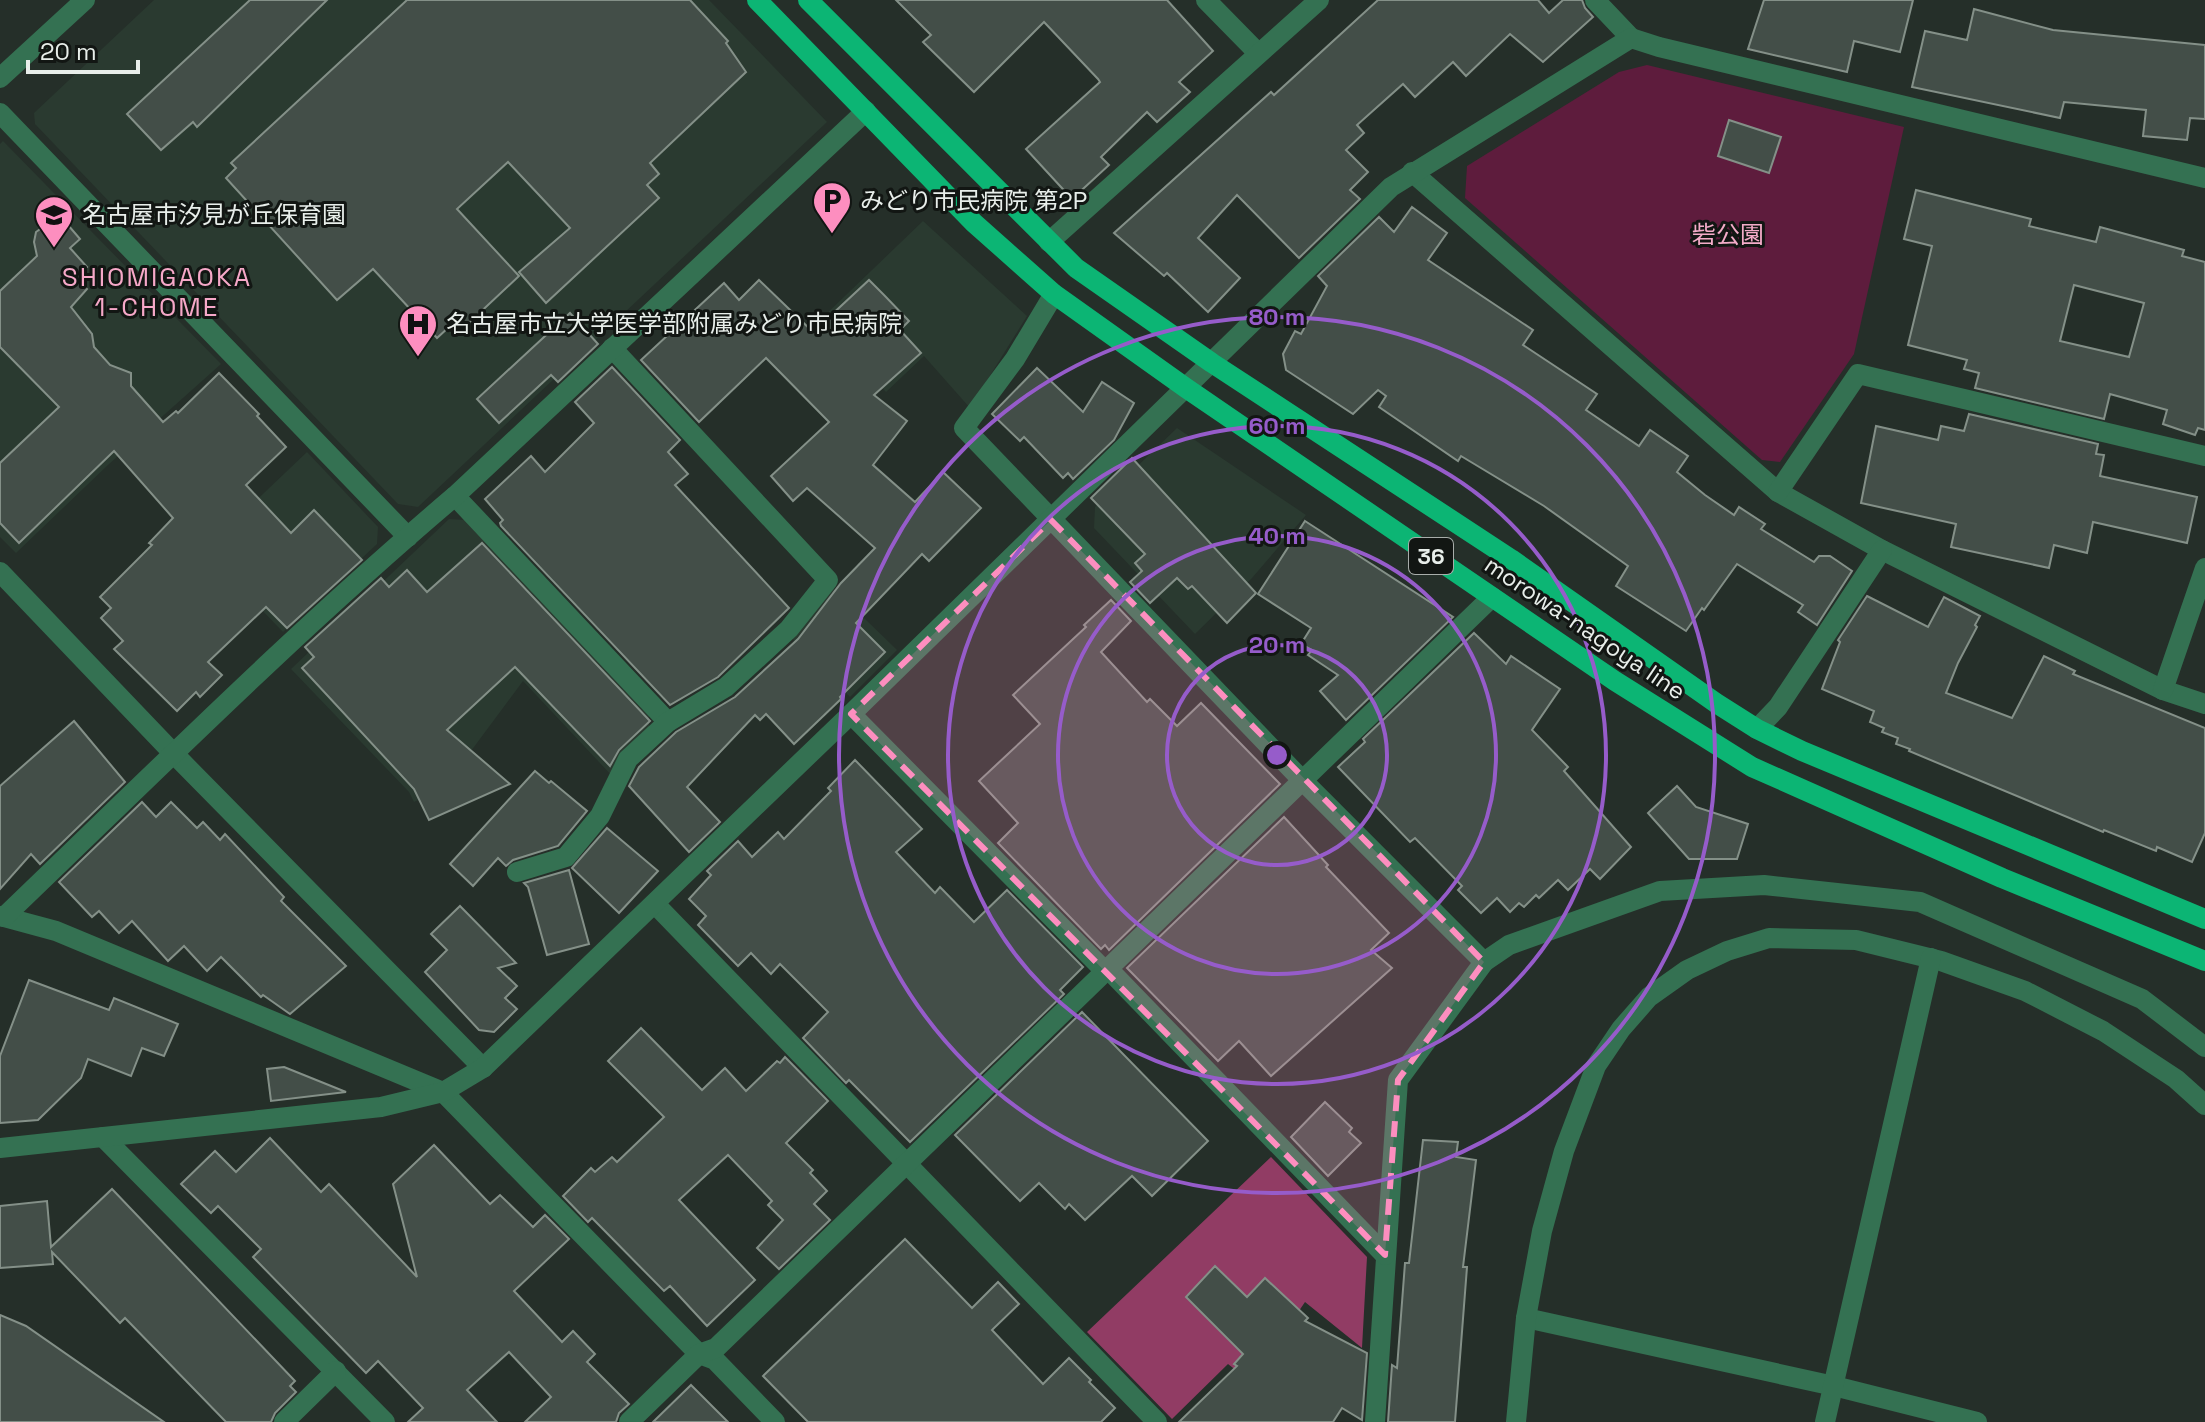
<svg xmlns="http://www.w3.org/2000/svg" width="2205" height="1422" viewBox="0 0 2205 1422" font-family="'Space Grotesk','Noto Sans JP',sans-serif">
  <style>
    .built { fill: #2a3a30 }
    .green { fill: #5e1c3d }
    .forest { fill: #913c64 }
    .building { fill: #434e48; stroke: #849088; stroke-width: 2; fill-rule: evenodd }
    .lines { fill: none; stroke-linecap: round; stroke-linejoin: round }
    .minor { stroke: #347152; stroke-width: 20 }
    .major { stroke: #0cb574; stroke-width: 20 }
    .marked { fill: #fd8ebf; fill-opacity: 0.2; stroke: #fd8ebf; stroke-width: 6; stroke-dasharray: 16 10; stroke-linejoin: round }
    .ring { fill: none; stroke: #965cca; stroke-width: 4 }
    .labels { text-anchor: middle; stroke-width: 6; stroke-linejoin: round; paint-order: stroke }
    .shield { fill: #121613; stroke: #a8adaa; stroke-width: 2 }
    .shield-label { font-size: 22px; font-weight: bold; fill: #e8eeea }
    .poi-label { font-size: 24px; fill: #e8eeea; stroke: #121613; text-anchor: start }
    .park-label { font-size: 24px; fill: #f3abc8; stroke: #121613 }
    .street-label { font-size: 24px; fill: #e8eeea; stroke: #121613 }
    .neighbourhood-label { font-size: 26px; letter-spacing: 2px; fill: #f6a8c8; stroke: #121613 }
    .centre { fill: #965cca; stroke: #121613; stroke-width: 4 }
    .ring-label { font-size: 24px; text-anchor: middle; font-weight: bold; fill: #965cca; stroke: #121613; stroke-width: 6; stroke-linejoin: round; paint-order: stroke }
  </style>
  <rect width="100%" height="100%" fill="#252f29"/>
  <g class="built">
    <polygon points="154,0 709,0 827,122 418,507 398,504 35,124 34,113"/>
    <polygon points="3,141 221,364 109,464 16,553 0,537 0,144"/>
    <polygon points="923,221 1027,316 970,408 924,356 886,392 819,321"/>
    <polygon points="1177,428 1306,515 1252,578 1195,634 1094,528 1095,507"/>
    <polygon points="307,452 378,527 377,544 283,632 204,550"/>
    <polygon points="449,519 466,520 649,715 649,732 614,778 523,681 445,786 414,802 409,792 291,669"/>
    <polygon points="830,585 897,650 850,697 791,637"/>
  </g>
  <polygon class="green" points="1647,65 1904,127 1854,354 1780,462 1762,460 1465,198 1467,166 1619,72"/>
  <polygon class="forest" points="1271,1157 1367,1257 1362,1348 1305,1302 1251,1382 1228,1364 1172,1419 1087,1332"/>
  <g class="building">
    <polygon points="250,0 327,0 197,127 193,122 161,150 127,114"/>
    <polygon points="407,0 690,0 728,41 726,43 746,72 650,163 659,174 647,185 659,198 546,303 519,272 570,228 508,162 457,209 519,276 456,335 449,327 437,338 373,269 337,300 226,178 236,168 231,163"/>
    <polygon points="896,0 1167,0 1213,51 1179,82 1190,92 1157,122 1147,112 1101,157 1109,165 1072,199 1026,149 1100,82 1098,79 1044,22 974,92 923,42 931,35"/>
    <polygon points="1378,0 1538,0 1549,13 1563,0 1582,0 1585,8 1593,17 1543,62 1510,34 1466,76 1453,62 1415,97 1403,84 1357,125 1364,133 1346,150 1368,172 1350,190 1360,199 1299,258 1237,195 1198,238 1240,278 1208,312 1167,273 1164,276 1114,233 1271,92 1274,95"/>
    <polygon points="1764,0 1913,0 1900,52 1854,41 1847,72 1748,49"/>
    <polygon points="1974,9 2053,30 2205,45 2205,119 2190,118 2187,140 2143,136 2146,110 2064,102 2060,118 1912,87 1925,31 1967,40"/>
    <polygon points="1729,120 1781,137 1769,173 1718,156"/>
    <path d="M1916,190L2031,219L2029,226L2096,242L2100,227L2184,250L2182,256L2205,262V430L2198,428L2195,435L2163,424L2167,410L2110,394L2104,419L1975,388L1979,373L1964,369L1967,360L1908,345L1932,246L1904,239ZM2074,285L2144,303L2129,357L2060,341Z"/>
    <polygon points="1412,207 1447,233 1428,260 1533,330 1523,345 1597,394 1586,410 1639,446 1650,430 1688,456 1677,472 1705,495 1734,515 1739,507 1765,524 1761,529 1814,562 1819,556 1830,556 1852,571 1817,625 1798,612 1803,605 1737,564 1704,610 1702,608 1686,631 1616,586 1628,566 1544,506 1461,456 1458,461 1379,407 1386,396 1378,390 1353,414 1286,370 1283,354 1295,331 1301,334 1327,286 1318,276 1379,217 1394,232"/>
    <polygon points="62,218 80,239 70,248 87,267 75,278 87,289 71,307 92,334 94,347 110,365 131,373 131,386 163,422 176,411 178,413 219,373 259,414 257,416 286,447 246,485 291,533 314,510 362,560 287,628 266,607 208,662 222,675 200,697 196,692 177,711 114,649 123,641 101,618 111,608 100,597 152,545 149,543 173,518 114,451 19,543 0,523 0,463 59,407 0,347 0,291 37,256 34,242 36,232 43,227 54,225"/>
    <polygon points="759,280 813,332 869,280 884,295 909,321 900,330 921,353 874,395 907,421 873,465 915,502 943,472 981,508 929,561 922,554 856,623 885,652 840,697 841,699 794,744 766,714 760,720 755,715 687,787 720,822 689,852 629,786 639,767 676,732 735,697 798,639 841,583 875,548 807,488 793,501 771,476 829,422 766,358 699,422 641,360 724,283 739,300"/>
    <polygon points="570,313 598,344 558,382 551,375 499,423 477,399"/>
    <polygon points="612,367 680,440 668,452 688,474 675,485 789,608 718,677 670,705 501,526 500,523 503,520 485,499 531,456 545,472 594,423 575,402"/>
    <polygon points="1037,368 1083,412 1102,382 1134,403 1114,440 1073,479 1068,473 1063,478 1024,437 1020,441 992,414"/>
    <polygon points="1969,414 2098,444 2096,454 2104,455 2100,476 2197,497 2187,543 2093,522 2087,553 2054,545 2049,568 1951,547 1956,524 1861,503 1876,426 1938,440 1941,426 1964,431"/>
    <polygon points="1132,458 1256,593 1227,623 1192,586 1188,589 1177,578 1150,603 1130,582 1142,571 1135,563 1145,554 1091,498"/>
    <polygon points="1305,521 1453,617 1346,720 1320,691 1338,675 1308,655 1312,650 1301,644 1311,628 1258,594"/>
    <polygon points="482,543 650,721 619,750 610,766 515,667 447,730 510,784 429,820 414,789 302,668 314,657 305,647 381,578 389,587 407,570 427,592"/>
    <polygon points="1867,596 1928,627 1944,597 1980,616 1975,625 1977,627 1958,663 1946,693 2012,718 2044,656 2075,671 2073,674 2205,728 2205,833 2192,862 2157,847 2156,851 2104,830 2103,832 1909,751 1910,749 1896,744 1898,738 1882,732 1884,728 1870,722 1874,711 1822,689 1840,642 1838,640"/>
    <polygon points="1111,600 1131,621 1101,652 1147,702 1150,699 1177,726 1201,703 1280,784 1109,950 1105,945 1101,949 998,843 1018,823 979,781 1040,724 1013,695 1086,627 1084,625"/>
    <polygon points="1474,633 1506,664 1511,656 1560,689 1532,730 1568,767 1564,771 1631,847 1600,879 1590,869 1568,890 1558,880 1539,898 1536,895 1524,907 1519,903 1510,912 1497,898 1481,913 1458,890 1462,886 1415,838 1410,842 1338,767 1365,742 1363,739"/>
    <polygon points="74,721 125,782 40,864 31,854 0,889 0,786"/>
    <polygon points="855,760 922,829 896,852 935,893 940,887 974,922 1007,890 1083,967 1060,990 1064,994 910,1142 849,1080 846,1083 803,1038 828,1012 780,964 771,974 751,953 738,966 698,925 706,916 689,899 711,875 707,871 738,841 752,857 778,832 784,839 831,791 828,788"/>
    <polygon points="535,771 549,783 551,781 587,811 558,846 513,860 506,866 498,858 473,886 450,864"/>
    <polygon points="1677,786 1696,807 1748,824 1737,859 1689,859 1648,813"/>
    <polygon points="142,802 156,817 171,802 197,828 203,822 220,840 225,834 284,897 281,901 346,966 290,1014 263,995 261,997 221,957 207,971 184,946 168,961 132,921 119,933 99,911 92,917 59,882"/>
    <polygon points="1284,817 1328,865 1326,867 1389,933 1371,950 1392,968 1271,1076 1239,1041 1218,1061 1127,968"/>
    <polygon points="607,828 658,871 619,913 572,868"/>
    <polygon points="569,870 589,944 547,955 528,887 524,883"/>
    <polygon points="460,906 516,963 498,968 517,986 505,998 517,1009 494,1032 479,1030 425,972 447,950 431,934"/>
    <polygon points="29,980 109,1010 114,998 178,1024 164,1056 142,1048 131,1076 88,1059 81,1078 38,1120 0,1123 0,1056"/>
    <polygon points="1082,1012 1208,1141 1152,1196 1132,1176 1085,1220 1069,1204 1065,1209 1039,1183 1020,1201 955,1135"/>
    <polygon points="641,1028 702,1090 725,1068 746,1091 777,1061 780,1063 785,1057 828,1101 786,1143 813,1170 810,1173 827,1191 814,1204 830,1220 779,1269 757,1248 783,1220 768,1205 772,1201 728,1155 679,1200 755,1280 707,1326 670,1286 664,1291 592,1218 588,1222 563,1196 591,1168 595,1172 612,1157 617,1162 664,1117 608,1061"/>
    <polygon points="284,1067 346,1092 271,1101 267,1069"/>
    <polygon points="1325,1102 1352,1128 1349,1132 1361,1143 1328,1176 1291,1137"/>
    <polygon points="270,1138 321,1192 329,1184 417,1277 393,1184 434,1145 490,1204 500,1195 533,1227 545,1215 569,1239 514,1291 562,1342 573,1331 595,1354 587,1362 629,1404 619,1413 616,1422 525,1422 551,1397 509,1352 467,1390 497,1422 408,1422 423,1408 378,1361 366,1373 253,1257 261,1249 218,1206 211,1213 181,1184 215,1151 236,1172"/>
    <polygon points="1423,1140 1458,1142 1456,1157 1476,1160 1463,1267 1467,1267 1455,1422 1388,1422 1392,1365 1397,1368 1405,1263 1409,1263"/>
    <polygon points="112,1189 295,1381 290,1386 296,1392 275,1413 271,1422 226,1422 125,1318 120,1323 52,1252 53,1264 0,1268 0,1206 47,1201 51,1247"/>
    <polygon points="905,1239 972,1308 998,1282 1019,1304 992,1330 1043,1384 1069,1358 1091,1380 1089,1382 1115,1408 1101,1422 808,1422 763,1376"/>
    <polygon points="1215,1266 1247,1297 1265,1278 1308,1318 1305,1321 1367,1353 1362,1420 1342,1408 1333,1422 1179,1422 1237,1366 1234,1364 1243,1354 1186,1297"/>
    <polygon points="0,1315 26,1326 164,1422 0,1422"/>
    <polygon points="691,1385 728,1422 653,1422"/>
  </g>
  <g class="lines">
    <g class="minor">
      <polyline points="1206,0 1258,53"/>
      <polyline points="1595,0 1631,38"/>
      <polyline points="0,78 85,0"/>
      <polyline points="0,113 408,537"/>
      <polyline points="1412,172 1778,492 1882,550 2163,690 2205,704"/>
      <polyline points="1049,242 1319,0"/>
      <polyline points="1054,294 1015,359 964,428 1303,781 1484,962 1398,1080 1375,1422"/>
      <polyline points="1778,492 1858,374 2205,456"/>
      <polyline points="455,496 668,722"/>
      <polyline points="0,572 174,754 483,1068"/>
      <polyline points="2163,690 2205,568"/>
      <polyline points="851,714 1099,965 1114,975 1385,1255"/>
      <polyline points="1757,729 1778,707 1882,550"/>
      <polyline points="517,872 566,857 600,816 628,759 668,722 726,687 789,629 828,580 612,348"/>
      <polyline points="655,904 1157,1422"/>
      <polyline points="0,916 56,931 443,1092 699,1354 715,1360 775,1422"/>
      <path d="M4,917C152,775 298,629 455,496L866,111"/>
      <polyline points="1484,962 1509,945 1660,891 1764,885 1920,902 2142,999 2205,1047"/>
      <polyline points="103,1137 385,1422"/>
      <polyline points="0,1148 381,1107 443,1092 483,1068 851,714 1391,187 1631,38 1659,47 2205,178"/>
      <polyline points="1526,1318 1834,1386 1977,1422"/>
      <polyline points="284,1422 336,1371"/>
      <polyline points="629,1422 699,1354 716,1348 1492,597"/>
      <polyline points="1516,1422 1526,1318 1542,1231 1564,1151 1596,1066 1621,1029 1649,997 1687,970 1727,951 1769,938 1856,940 1941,961 2025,991 2103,1031 2176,1079 2205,1105"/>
      <polyline points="1825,1422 1931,958"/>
    </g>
    <g class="major">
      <polyline points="757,0 974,223 1054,294 1186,388 1615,681 1752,767 2002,878 2205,961"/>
      <polyline points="808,0 1076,268 1212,363 1511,559 1716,703 1757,729 1802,751 2205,919"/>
    </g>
  </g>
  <path class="marked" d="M1051,520L1484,962L1398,1080L1385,1255L851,714Z"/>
  <g class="ring">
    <circle cx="1277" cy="755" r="110"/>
    <circle cx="1277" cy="755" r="219"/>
    <circle cx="1277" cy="755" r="329"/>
    <circle cx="1277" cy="755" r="438"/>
  </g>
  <defs>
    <symbol id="parking-pin" viewBox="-11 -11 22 30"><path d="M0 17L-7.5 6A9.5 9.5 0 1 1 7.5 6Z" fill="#fd8ebf" stroke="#121613"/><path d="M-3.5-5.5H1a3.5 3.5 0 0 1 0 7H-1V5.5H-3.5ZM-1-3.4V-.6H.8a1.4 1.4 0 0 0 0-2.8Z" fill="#111"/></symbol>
    <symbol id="school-pin" viewBox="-11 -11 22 30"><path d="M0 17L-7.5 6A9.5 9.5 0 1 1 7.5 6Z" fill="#fd8ebf" stroke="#121613"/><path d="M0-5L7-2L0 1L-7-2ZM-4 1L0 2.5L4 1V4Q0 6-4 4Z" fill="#111"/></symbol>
    <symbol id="hospital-pin" viewBox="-11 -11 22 30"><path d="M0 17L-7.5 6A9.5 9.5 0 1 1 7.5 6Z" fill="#fd8ebf" stroke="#121613"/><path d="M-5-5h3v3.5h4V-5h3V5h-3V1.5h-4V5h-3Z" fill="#111"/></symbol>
  </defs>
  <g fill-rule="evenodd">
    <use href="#parking-pin" x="810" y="179" width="44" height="60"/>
    <use href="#school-pin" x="32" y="193" width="44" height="60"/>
    <use href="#hospital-pin" x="396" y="302" width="44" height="60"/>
  </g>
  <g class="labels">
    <rect class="shield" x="1409" y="538" width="44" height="36" rx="6"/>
    <g class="shield-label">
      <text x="1431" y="564">36</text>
    </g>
    <g class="poi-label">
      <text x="860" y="209">みどり市民病院 第2P</text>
      <text x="82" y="223">名古屋市汐見が丘保育園</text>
      <text x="446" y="332">名古屋市立大学医学部附属みどり市民病院</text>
    </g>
    <g class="park-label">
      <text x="1728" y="243">砦公園</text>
    </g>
    <g class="street-label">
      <text transform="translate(1585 628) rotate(34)" y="8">morowa-nagoya line</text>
    </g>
    <g class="neighbourhood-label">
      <text x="157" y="286">SHIOMIGAOKA<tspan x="157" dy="30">1-CHOME</tspan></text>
    </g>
  </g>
  <circle cx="1277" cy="755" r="12" class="centre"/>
  <g class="ring-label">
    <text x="1277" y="325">80 m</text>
    <text x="1277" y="434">60 m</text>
    <text x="1277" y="544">40 m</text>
    <text x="1277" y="653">20 m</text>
  </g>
  <path d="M28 60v12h110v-12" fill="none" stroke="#e8eeea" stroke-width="4"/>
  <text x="40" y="60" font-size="24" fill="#e8eeea" stroke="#121613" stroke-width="6" paint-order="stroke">20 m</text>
</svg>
